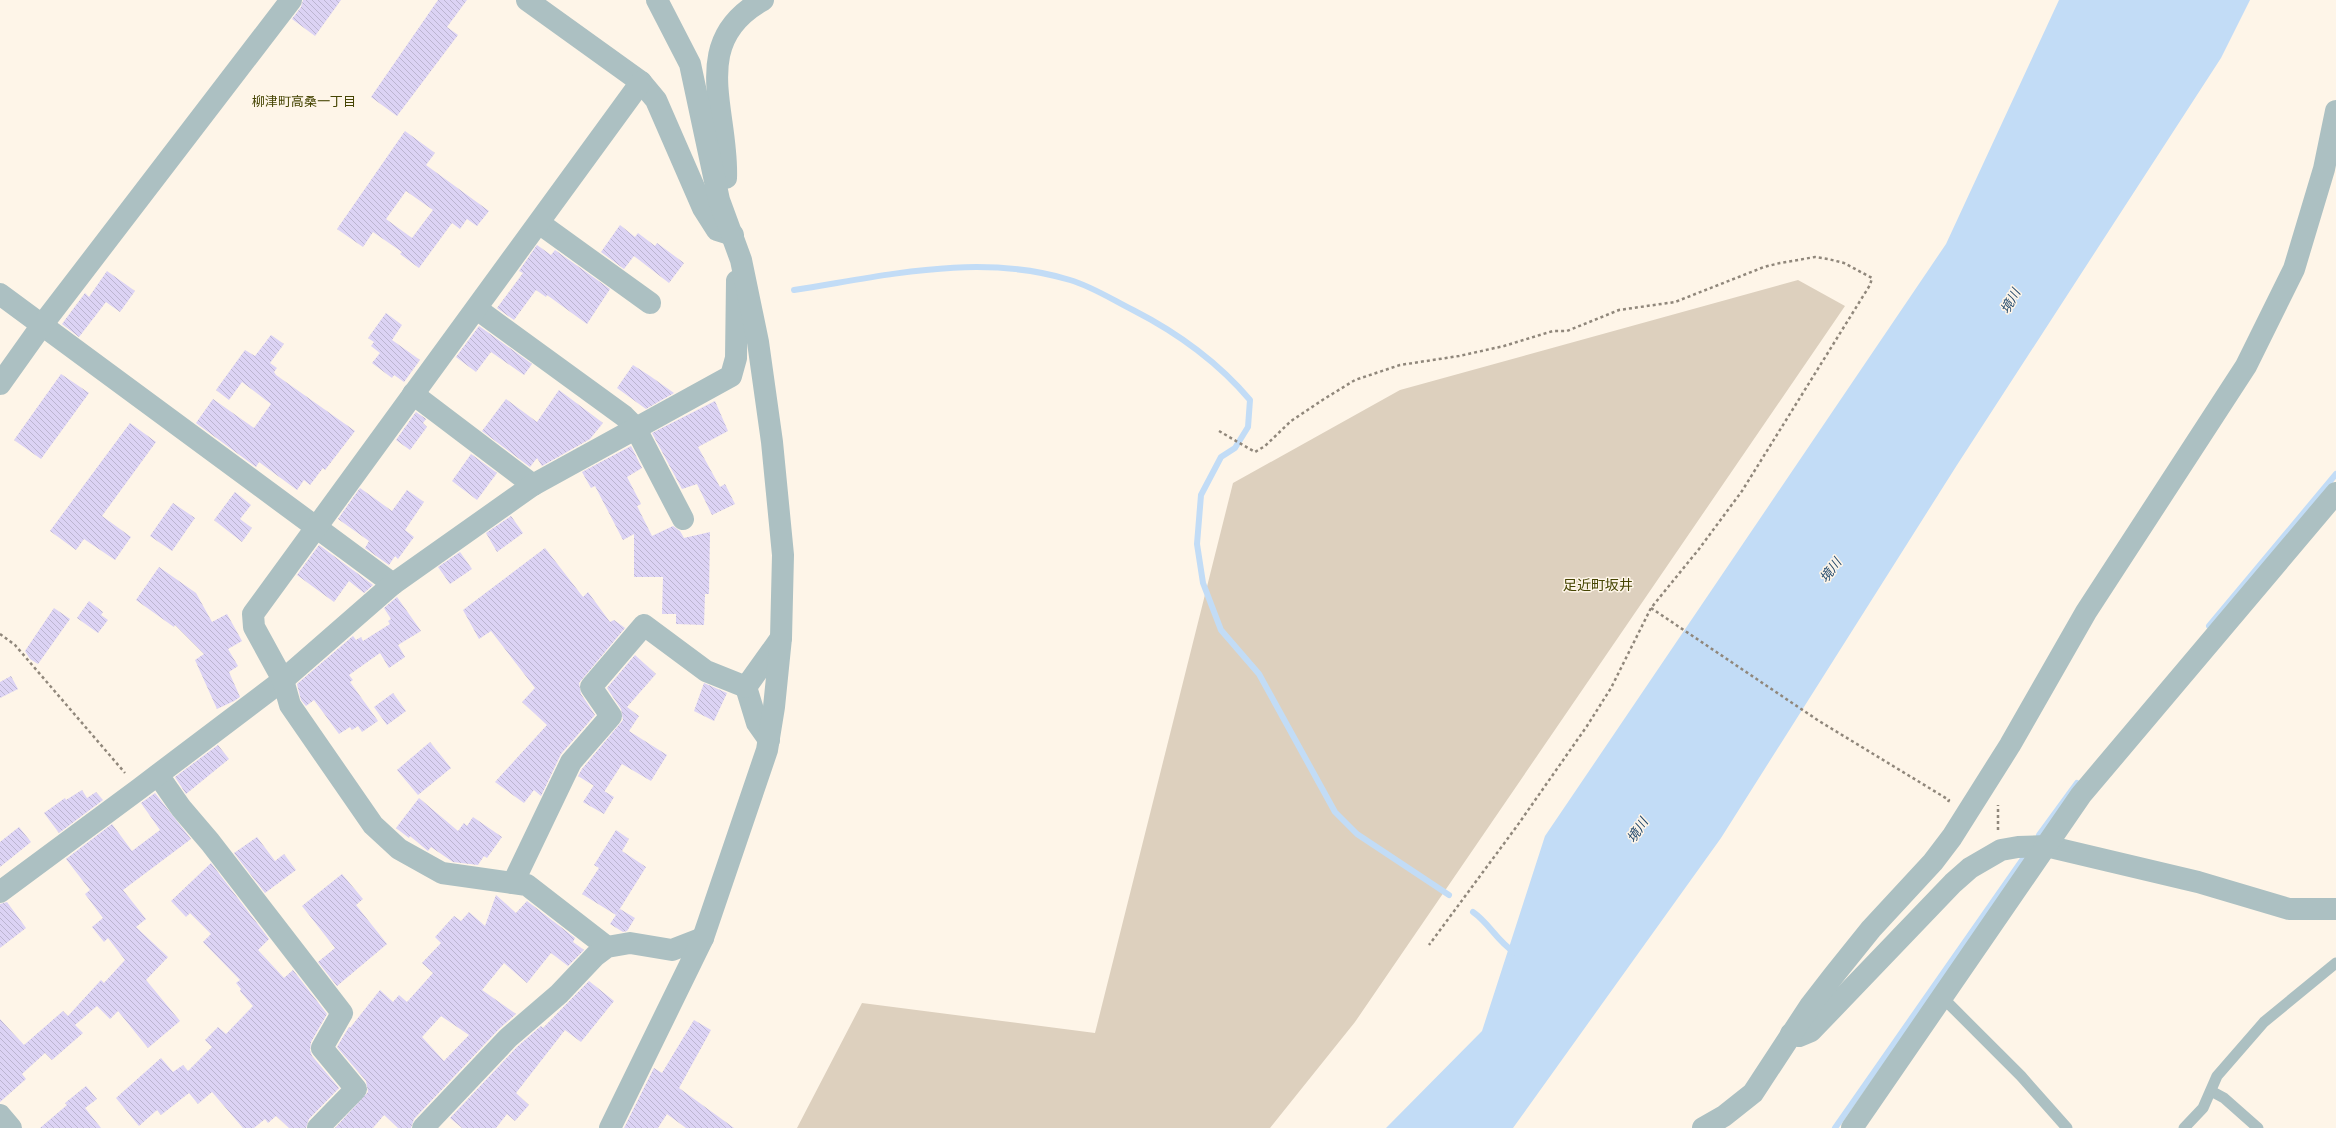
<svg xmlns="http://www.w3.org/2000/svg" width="2336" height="1128" viewBox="0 0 2336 1128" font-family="Roboto,'Noto Sans JP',sans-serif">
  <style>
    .grass { fill: #ddd0be }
    .water { fill: #c2dcf6 }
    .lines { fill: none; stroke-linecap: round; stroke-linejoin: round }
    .stream { stroke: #c2dcf6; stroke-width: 6 }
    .building { fill: url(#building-back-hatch); fill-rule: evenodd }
    .path { stroke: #90877b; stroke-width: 2.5; stroke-dasharray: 3 3; stroke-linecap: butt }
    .service { stroke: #acc0c2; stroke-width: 11 }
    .minor { stroke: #acc0c2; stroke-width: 22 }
    .labels { text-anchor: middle; stroke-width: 3; stroke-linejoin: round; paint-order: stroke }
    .neighbourhood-label { font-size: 13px; fill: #454402; stroke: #fef5e8 }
    .water-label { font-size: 13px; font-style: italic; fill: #22496d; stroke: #fef5e8 }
    .quarter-label { font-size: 14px; fill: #454402; stroke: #fef5e8 }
  </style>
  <defs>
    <pattern id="building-back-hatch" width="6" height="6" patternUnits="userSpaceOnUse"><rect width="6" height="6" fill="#dcd3f4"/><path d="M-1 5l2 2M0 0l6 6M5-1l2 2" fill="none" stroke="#bcb5d0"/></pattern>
  </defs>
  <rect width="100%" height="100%" fill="#fef5e8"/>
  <polygon class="grass" points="1798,280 1845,306 1355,1022 1270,1128 797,1128 862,1003 1095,1033 1233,483 1400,390"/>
  <polygon class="water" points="2059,0 2250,0 2221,58 1957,465 1721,838 1513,1128 1386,1128 1482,1031 1545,836 1946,244"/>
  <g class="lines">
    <g class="stream">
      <path d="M794,290C885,276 979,252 1070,280C1091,286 1113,300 1133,310C1178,333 1217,361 1250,400L1248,427L1235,448L1221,457L1201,495L1197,544L1203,583L1221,630L1259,674L1335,812L1357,834L1449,895"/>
      <polyline points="2209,626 2336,474"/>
      <polyline points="2039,835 2077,783"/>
      <path d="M1473,912C1489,923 1497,941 1514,952"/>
      <polyline points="1835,1128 2025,856"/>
    </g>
  </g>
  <g class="building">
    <polygon points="303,0 341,0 315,36 292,19 301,7"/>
    <polygon points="438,0 467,0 447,27 458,35 397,116 371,97"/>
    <path d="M405,131L435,153L426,165L489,211L477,226L467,219L460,229L452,223L419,268L400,254L402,252L373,232L363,247L337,229ZM406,191L433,210L412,238L386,219Z"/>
    <polygon points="620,225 635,237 638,233 655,246 657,243 684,263 669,283 634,256 624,269 601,252"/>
    <polygon points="537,245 551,255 555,250 610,289 587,324 547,295 546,297 536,290 514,320 497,308 523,273 519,271"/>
    <polygon points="107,271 135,291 120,312 106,302 79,337 62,324 85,293 89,297"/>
    <polygon points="386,313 402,325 392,340 420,360 404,382 394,375 392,378 372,363 380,353 371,346 374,342 368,338"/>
    <polygon points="479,326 532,364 524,375 491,352 476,372 456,357"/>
    <polygon points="271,335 284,344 270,363 277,368 274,372 276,375 355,431 325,470 323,468 310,485 304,480 297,490 259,462 256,467 196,423 213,399 254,428 271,404 242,382 229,400 216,390 245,350 255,356"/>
    <polygon points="633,365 650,376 674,393 646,409 617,388"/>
    <polygon points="61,374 89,393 41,459 14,440"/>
    <polygon points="559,390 603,423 590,439 542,466 537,458 530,467 482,431 506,399 537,422"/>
    <polygon points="715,401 728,431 698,447 720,487 725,484 735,504 712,515 697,484 682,489 652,433"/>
    <polygon points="416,412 426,419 423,423 427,427 410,450 396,440"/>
    <polygon points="130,423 156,442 102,516 131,537 115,560 84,539 76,550 50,531"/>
    <polygon points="631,446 642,468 627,477 641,504 637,506 652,536 673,526 680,531 684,538 710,532 709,594 705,594 704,625 676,624 676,614 662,614 663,577 634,577 634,534 623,540 595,486 591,488 582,472"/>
    <polygon points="471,454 497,473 477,500 452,481"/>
    <polygon points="360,488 392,511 407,490 424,502 405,530 414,537 398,559 395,556 389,565 365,548 369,541 338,519"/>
    <polygon points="235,492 251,505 240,519 252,528 242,542 214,520"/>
    <polygon points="173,503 195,518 172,551 150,536"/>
    <polygon points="511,516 523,533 497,552 486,533"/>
    <polygon points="319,545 373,585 364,593 349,581 334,602 297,575"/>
    <polygon points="545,548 583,597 588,592 610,622 614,620 625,628 579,683 581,694 595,715 561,754 541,796 534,790 524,803 495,782 547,725 522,702 535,688 491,631 479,639 463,610"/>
    <polygon points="460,552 472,569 450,584 438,567"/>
    <polygon points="159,567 196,593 212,622 227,614 242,641 228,649 238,666 229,672 240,697 234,701 217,709 195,660 204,654 175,625 174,627 136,600"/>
    <polygon points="397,597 421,631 398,645 405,657 389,668 380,653 349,675 353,680 350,682 378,721 362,732 358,726 352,730 350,727 339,734 314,700 306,706 301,700 297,684 353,636 356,640 361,637 363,641 390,624 388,621 391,619 384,608"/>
    <polygon points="89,601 103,612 101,615 108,620 98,633 77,618"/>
    <polygon points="54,608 70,619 38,664 30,659 25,651"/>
    <polygon points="635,655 656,674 627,707 639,716 629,731 667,755 651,781 622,764 604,792 578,776 582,769 623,720 621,709 607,688"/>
    <polygon points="11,676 18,689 0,698 0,682"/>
    <polygon points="704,683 727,693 714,721 694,711"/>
    <polygon points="393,693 406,711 387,725 374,707"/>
    <polygon points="430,742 451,768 418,795 397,770"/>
    <polygon points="218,745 229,759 186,794 175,777"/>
    <polygon points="594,785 614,797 604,814 583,802"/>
    <polygon points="82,790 87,798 96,792 103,800 59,833 44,813 65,798 66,800"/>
    <polygon points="155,793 191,839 123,890 146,919 136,927 168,957 146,980 180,1021 148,1048 118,1011 110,1019 97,1006 75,1025 83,1033 52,1060 45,1053 22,1074 26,1079 0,1102 0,1019 24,1045 63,1011 68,1016 101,980 104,983 125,960 108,938 104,942 92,927 103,918 85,894 90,890 66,859 112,824 132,851 160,830 141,803"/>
    <polygon points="419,798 458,831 464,823 467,826 473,817 502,837 487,858 484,856 478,865 453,862 431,847 428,851 410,836 409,838 396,828"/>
    <polygon points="19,827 31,842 0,867 0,842"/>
    <polygon points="616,830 629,839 622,851 646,867 616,915 582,894 599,868 594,865"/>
    <polygon points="257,837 275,861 284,854 296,870 265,893 234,853"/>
    <polygon points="211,863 269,939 258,950 284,978 293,970 327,1014 311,1042 310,1050 312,1056 339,1088 309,1119 306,1128 289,1128 276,1116 268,1123 265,1119 254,1128 243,1128 212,1092 198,1104 189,1093 161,1115 157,1110 139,1126 116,1098 161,1058 173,1072 183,1065 188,1071 212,1047 205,1040 218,1027 226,1034 253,1006 240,991 241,989 236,983 240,980 203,942 211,934 190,913 186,917 171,901"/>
    <polygon points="342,874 363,899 356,905 387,944 337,986 318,962 335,948 302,906"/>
    <path d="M496,895L516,913L527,901L575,938L573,942L584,950L568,966L551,953L527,983L504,963L482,990L516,1014L499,1029L414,1119L411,1128H398L384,1115L373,1128H335L368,1092L366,1081L337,1047L349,1027L350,1028L380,990L393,1002L399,995L407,1002L433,973L422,963L441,943L435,937L454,916L461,921L469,912L485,926ZM441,1016L469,1035L444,1061L422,1037Z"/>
    <polygon points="7,902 26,928 0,948 0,904"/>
    <polygon points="620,909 635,918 627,931 623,932 610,924"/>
    <polygon points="589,981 614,1001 581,1042 565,1030 516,1093 529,1105 515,1121 507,1114 496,1128 462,1128 450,1118 517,1047 541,1026 543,1028"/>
    <polygon points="694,1020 711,1030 679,1088 734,1128 686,1128 667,1114 658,1128 624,1128 654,1068 662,1073"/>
    <polygon points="86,1086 97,1099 85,1108 101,1128 40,1128 67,1105 65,1103"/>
  </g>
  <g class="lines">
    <g class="path">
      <polyline points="1219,431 1255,452 1265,446 1291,421 1324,399 1355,380 1400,365 1459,356 1504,346 1553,331 1567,331 1619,310 1675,302 1764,267 1780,263 1815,257 1828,259 1844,263 1872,278 1870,285 1742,491 1699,549 1651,608 1611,688 1587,726 1517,826 1429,945"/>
      <polyline points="1651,608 1819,721 1949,800 1948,802"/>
      <polyline points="0,634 15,645 125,773"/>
      <polyline points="1998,830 1998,805"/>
    </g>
    <g class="service">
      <polyline points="1943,998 2021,1076 2067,1128"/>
      <polyline points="2211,1091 2224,1098 2258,1128"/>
      <polyline points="2184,1128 2203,1108 2217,1076 2264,1022 2336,963"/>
    </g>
    <g class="minor">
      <polyline points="527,0 641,82 656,100 703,208 717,230 733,235"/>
      <path d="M726,178C729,112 687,42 763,0"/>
      <polyline points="539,223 650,303"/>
      <polyline points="0,294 393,584"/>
      <polyline points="477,309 624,416 635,427 683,519"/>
      <polyline points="0,384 42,325 291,0"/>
      <polyline points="413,394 533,485"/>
      <polyline points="746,687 757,723 769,740"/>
      <polyline points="158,775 181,808 210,842 342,1013 322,1048 356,1089 318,1128"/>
      <polyline points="513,883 571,762 611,716 591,687 644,625 706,671 746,687 781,638"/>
      <polyline points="0,892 139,789 283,680 393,584 533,485 731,376 736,358 737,281"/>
      <polyline points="607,947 527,885 442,873 399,849 373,825 290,705 283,680 254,627 253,614 641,82"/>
      <polyline points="1791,1034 1799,1036 1811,1031 1953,883 1970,868 2001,850 2018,847 2046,846 2198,882 2289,909 2336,909"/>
      <polyline points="0,1115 11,1128"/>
      <polyline points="423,1128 508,1038 559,994 595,956 607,947 630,943 672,950 703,938"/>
      <polyline points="610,1128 703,938 767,750 774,707 781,638 783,555 772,442 758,342 741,260 719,200 690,64 657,0"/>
      <polyline points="1703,1128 1724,1116 1753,1093 1810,1006 1834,975 1871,929 1933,862 1952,837 2010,745 2086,612 2246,366 2294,269 2324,169 2336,111"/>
      <polyline points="1852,1128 2081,795 2336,493"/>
    </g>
  </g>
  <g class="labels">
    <g class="neighbourhood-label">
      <text x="304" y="106">柳津町高桑一丁目</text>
    </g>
    <g class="water-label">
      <text transform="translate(2010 301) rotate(-61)" y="5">境川</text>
      <text transform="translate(1830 570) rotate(-53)" y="5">境川</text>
      <text transform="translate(1637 830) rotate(-57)" y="5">境川</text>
    </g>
    <g class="quarter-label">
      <text x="1598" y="590">足近町坂井</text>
    </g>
  </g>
</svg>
